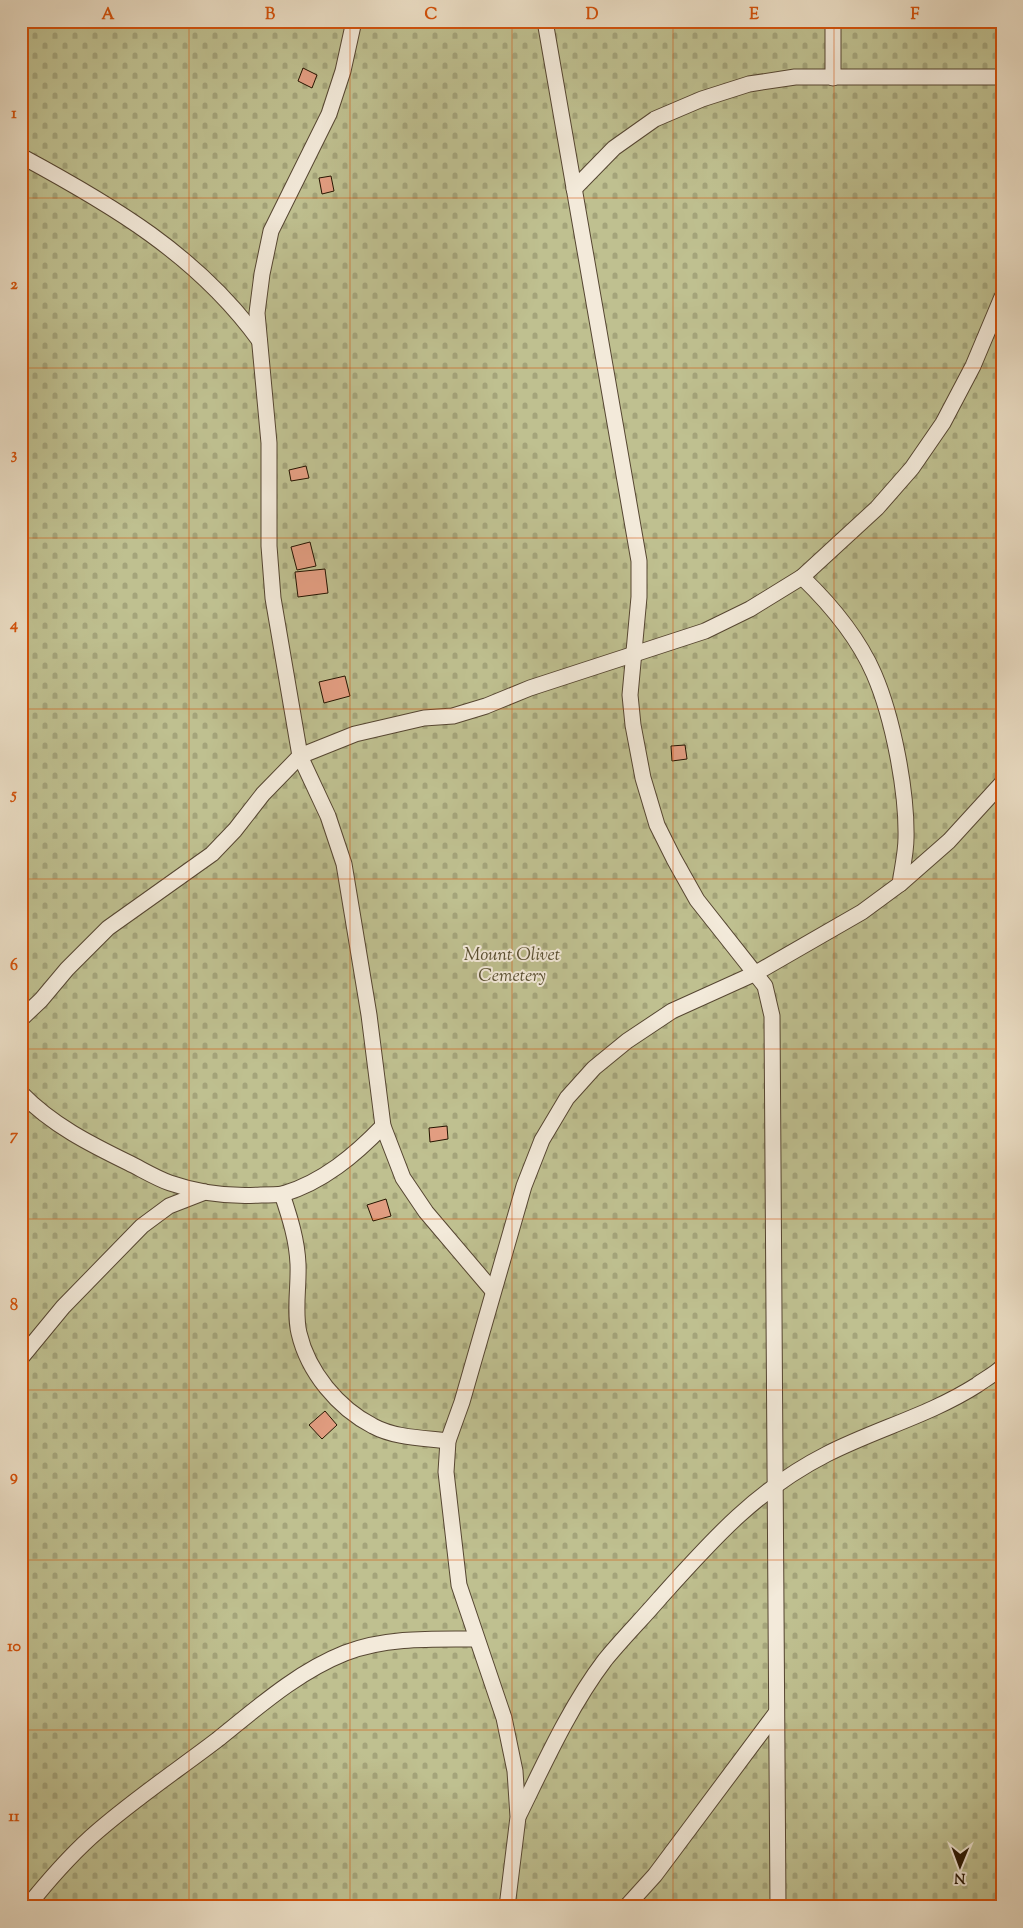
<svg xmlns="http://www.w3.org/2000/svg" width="1023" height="1928" viewBox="0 0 1023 1928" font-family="'Sorts Mill Goudy',serif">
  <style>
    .cemetery { fill: url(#cemetery-stones); stroke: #726a48 }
    .building { fill: #e39e82; stroke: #241300 }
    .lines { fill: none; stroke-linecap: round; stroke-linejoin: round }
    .lane-casing { stroke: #564632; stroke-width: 17 }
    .lane { stroke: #f3eada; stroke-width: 15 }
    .grid { fill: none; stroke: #d4520b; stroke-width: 1; stroke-opacity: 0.55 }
    .labels { text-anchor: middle; stroke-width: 4; stroke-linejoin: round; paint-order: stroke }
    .park-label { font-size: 18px; font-style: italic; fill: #5a5032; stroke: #f3eada }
    .neatline { fill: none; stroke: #d4520b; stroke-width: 2 }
    .grid-label { font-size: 16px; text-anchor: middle; font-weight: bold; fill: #d4520b }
  </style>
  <defs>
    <pattern id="cemetery-stones" width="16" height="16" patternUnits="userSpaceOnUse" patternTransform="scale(1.25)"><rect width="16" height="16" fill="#bfc090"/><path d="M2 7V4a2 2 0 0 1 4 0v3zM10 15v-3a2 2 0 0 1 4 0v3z" fill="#a4a47a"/></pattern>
  </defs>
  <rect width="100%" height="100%" fill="#ecdfc6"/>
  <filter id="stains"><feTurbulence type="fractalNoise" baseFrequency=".004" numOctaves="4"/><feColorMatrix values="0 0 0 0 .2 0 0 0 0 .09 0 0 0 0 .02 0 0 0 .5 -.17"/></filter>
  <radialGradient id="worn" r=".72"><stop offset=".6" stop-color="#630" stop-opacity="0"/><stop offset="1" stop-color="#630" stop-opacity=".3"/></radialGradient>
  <rect class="cemetery" x="21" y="21" width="981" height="1886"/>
  <g class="building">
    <polygon points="303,68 317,75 312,88 298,81"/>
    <polygon points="331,176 334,191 322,194 319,178"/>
    <polygon points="306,466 309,478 291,481 289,470"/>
    <polygon points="310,542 316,566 297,570 291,547"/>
    <polygon points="325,569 328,593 298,597 295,572"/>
    <polygon points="345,676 350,696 324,703 319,682"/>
    <polygon points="685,745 687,759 672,761 671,746"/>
    <polygon points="447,1126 448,1139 430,1142 429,1128"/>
    <polygon points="386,1199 391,1216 373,1221 367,1205"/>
    <polygon points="325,1411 337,1425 322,1439 309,1425"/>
  </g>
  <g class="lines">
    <defs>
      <g id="lane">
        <polyline points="354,21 343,71 329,114 271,231 262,274 257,313 269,443 269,546 273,598 300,756 328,816 344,864 369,1015 383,1126 403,1178 426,1212 493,1291"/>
        <polyline points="545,21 639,561 639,597 630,695 633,725 643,778 657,825 674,859 697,900 765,986 772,1016 778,1907"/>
        <polyline points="833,21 833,78"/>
        <path d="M21,156C112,205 197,255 259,340"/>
        <polyline points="574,189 614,148 655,119 702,99 749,84 795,77 1002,77"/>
        <path d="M802,577C831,605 858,637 874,674C893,718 907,791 906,838C906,853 902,869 900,884"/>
        <polyline points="21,1019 41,1000 67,969 108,928 212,854 235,830 263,794 300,756 355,734 424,718 453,716 486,706 530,688 705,631 750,609 802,577 877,508 912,468 943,423 973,366 1002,297"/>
        <path d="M21,1093C52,1125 90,1144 129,1163C143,1170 156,1178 170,1183C199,1193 231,1197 261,1195C268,1195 276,1195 283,1194C323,1182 355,1155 383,1126"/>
        <path d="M282,1194C290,1218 297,1240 298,1264C299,1286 294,1312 299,1333C308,1372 338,1408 373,1426C395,1438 424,1438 448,1441"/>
        <polyline points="21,1358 63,1307 142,1226 169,1206 205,1192"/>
        <path d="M519,1815C544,1764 570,1706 605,1660C622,1639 642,1619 660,1598C712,1540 756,1490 827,1454C876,1429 930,1415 977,1385C985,1379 995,1374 1002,1367"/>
        <path d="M27,1907C47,1882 68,1858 91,1837C130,1802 175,1772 217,1740C257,1708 297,1672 345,1653C386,1637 433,1639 476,1639"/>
        <polyline points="507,1907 518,1817 515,1771 504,1718 459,1585 446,1472 448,1441 462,1402 524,1186 542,1140 567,1098 594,1068 627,1041 672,1011 756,973 862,912 900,884 949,841 1002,783"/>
        <polyline points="626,1907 655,1875 776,1713"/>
      </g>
    </defs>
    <use href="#lane" class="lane-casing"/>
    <use href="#lane" class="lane"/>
  </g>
  <path class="grid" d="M189,21V1907M350,21V1907M512,21V1907M673,21V1907M834,21V1907M21,198H1002M21,368H1002M21,538H1002M21,709H1002M21,879H1002M21,1049H1002M21,1219H1002M21,1390H1002M21,1560H1002M21,1730H1002"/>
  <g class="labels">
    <g class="park-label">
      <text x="512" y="960">Mount Olivet<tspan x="512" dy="21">Cemetery</tspan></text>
    </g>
  </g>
  <rect width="1023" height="1928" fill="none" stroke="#ecdfc6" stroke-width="55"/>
  <g transform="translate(960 1866) rotate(181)" stroke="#f3eada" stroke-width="4" paint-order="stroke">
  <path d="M0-4L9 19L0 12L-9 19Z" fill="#241300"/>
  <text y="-8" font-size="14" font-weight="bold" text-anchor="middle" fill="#241300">N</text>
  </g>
  <rect x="28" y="28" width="968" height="1872" class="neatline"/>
  <g class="grid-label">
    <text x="108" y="19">A</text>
    <text x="270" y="19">B</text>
    <text x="431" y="19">C</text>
    <text x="592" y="19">D</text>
    <text x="754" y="19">E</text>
    <text x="915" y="19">F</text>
    <text x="14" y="118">1</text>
    <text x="14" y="289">2</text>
    <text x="14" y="459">3</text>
    <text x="14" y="629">4</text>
    <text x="14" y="799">5</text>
    <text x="14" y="970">6</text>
    <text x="14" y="1140">7</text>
    <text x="14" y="1310">8</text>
    <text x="14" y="1481">9</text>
    <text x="14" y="1651">10</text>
    <text x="14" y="1821">11</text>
  </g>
  <rect width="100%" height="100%" filter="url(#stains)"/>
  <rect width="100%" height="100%" fill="url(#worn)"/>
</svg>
